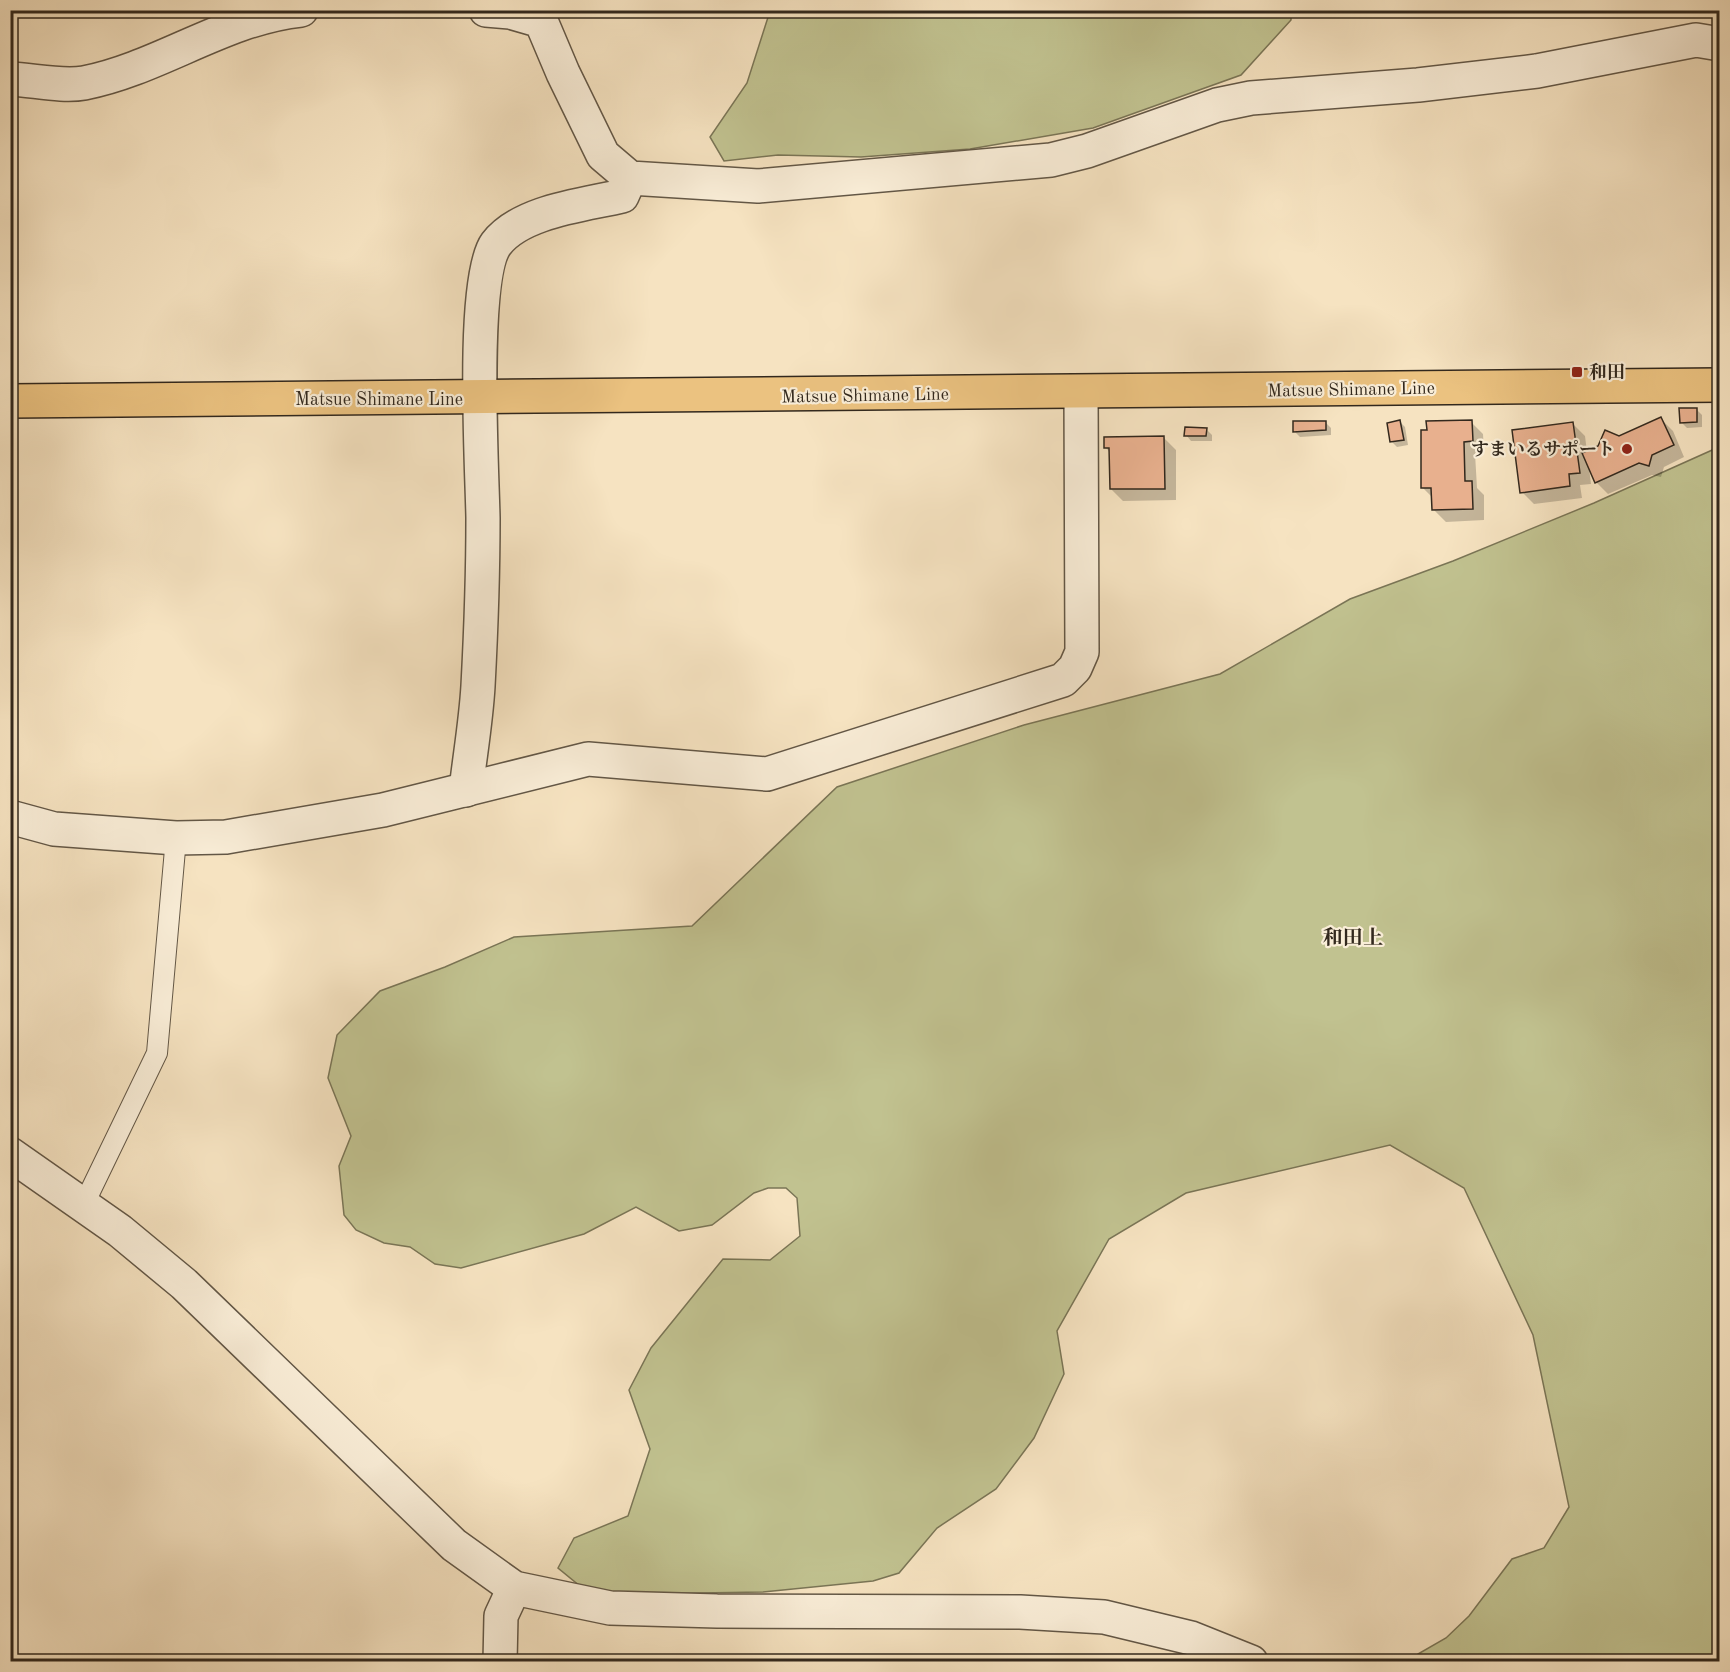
<svg xmlns="http://www.w3.org/2000/svg" width="1730" height="1672" viewBox="0 0 1730 1672" font-family="'Old Standard TT','Noto Serif JP',serif">
  <style>
    .green { fill: #c1c290; stroke: #7a7556; stroke-width: 1.5 }
    .shadow { fill: #0003 }
    .building { fill: #e8b08e; stroke: #32281d; stroke-width: 1.5 }
    .lines { fill: none; stroke-linecap: round; stroke-linejoin: round }
    .lane-casing { stroke: #635746; stroke-width: 22 }
    .street-casing { stroke: #635746; stroke-width: 36 }
    .primary-casing { stroke: #32281d; stroke-width: 36 }
    .lane { stroke: #f9edd7; stroke-width: 20 }
    .street { stroke: #f9edd7; stroke-width: 33 }
    .primary { stroke: #ebc280; stroke-width: 33 }
    .poi-dot { fill: #8f2418; stroke: #f9edd7; stroke-width: 2 }
    .labels { text-anchor: middle; stroke-width: 4.5; stroke-linejoin: round; paint-order: stroke }
    .poi-label { font-size: 18px; font-weight: bold; fill: #32281d; stroke: #f9edd7; text-anchor: start }
    .street-label { font-size: 18px; fill: #32281d; stroke: #f9edd7 }
    .neighbourhood-label { font-size: 20px; font-weight: bold; fill: #32281d; stroke: #f9edd7 }
  </style>
  <rect width="100%" height="100%" fill="#f6e3c1"/>
  <filter id="stains"><feTurbulence type="fractalNoise" baseFrequency=".00333" numOctaves="4"/><feColorMatrix values="0 0 0 0 .2 0 0 0 0 .09 0 0 0 0 .02 0 0 0 .5 -.17"/></filter>
  <radialGradient id="worn" r=".72"><stop offset=".6" stop-color="#630" stop-opacity="0"/><stop offset="1" stop-color="#630" stop-opacity=".3"/></radialGradient>
  <g class="green">
    <polygon points="770,11 1291,10 1291,20 1241,75 1093,128 970,149 861,157 778,155 724,161 710,137 747,83"/>
    <polygon points="1719,447 1719,1661 1417,1661 1418,1654 1446,1638 1469,1616 1512,1559 1544,1548 1569,1507 1533,1335 1464,1188 1390,1145 1186,1193 1109,1239 1057,1331 1064,1374 1034,1438 996,1489 937,1528 899,1573 873,1581 763,1592 634,1594 602,1592 580,1586 558,1568 574,1538 628,1516 650,1449 629,1390 651,1348 723,1259 770,1260 800,1236 797,1198 786,1188 768,1188 754,1193 712,1225 679,1231 636,1207 584,1234 461,1268 435,1264 410,1247 384,1243 356,1230 344,1215 339,1166 351,1136 328,1078 337,1035 380,991 445,967 514,937 692,926 837,787 1024,725 1220,674 1350,599 1453,561 1594,503"/>
  </g>
  <g class="shadow">
    <polygon points="1696,409 1702,415 1702,427 1687,428 1681,422"/>
    <polygon points="1661,419 1673,431 1684,457 1664,467 1661,477 1652,475 1608,494 1596,482 1589,468 1591,484 1580,485 1582,498 1534,504 1522,492 1573,424 1585,436 1587,452"/>
    <polygon points="1325,422 1331,428 1331,435 1300,437 1294,431"/>
    <polygon points="1400,422 1405,427 1408,445 1397,447 1392,442"/>
    <polygon points="1471,422 1483,434 1484,453 1475,453 1477,488 1484,495 1484,520 1446,522 1434,510 1433,498 1423,488"/>
    <polygon points="1206,429 1212,435 1212,441 1191,441 1186,435"/>
    <polygon points="1164,438 1176,450 1176,500 1123,501 1111,489 1111,453 1106,448"/>
  </g>
  <g class="building">
    <polygon points="1679,408 1697,408 1697,422 1680,423"/>
    <polygon points="1661,417 1674,445 1652,455 1649,466 1639,463 1595,483 1582,453 1598,446 1605,430 1619,436"/>
    <polygon points="1400,420 1404,440 1390,442 1387,423"/>
    <polygon points="1472,420 1473,441 1464,442 1465,481 1472,481 1473,509 1432,510 1431,488 1421,488 1421,430 1427,430 1426,421"/>
    <polygon points="1293,421 1326,421 1326,430 1293,432"/>
    <polygon points="1573,422 1580,473 1569,474 1570,486 1520,493 1512,430"/>
    <polygon points="1185,427 1207,428 1206,436 1184,436"/>
    <polygon points="1164,436 1165,489 1110,489 1109,448 1104,448 1104,437"/>
  </g>
  <g class="lines">
    <defs>
      <polyline id="lane" points="84,1204 157,1053 176,838"/>
      <g id="street">
        <polyline points="486,10 510,12 541,21 563,73 603,155 630,178 758,186 1051,160 1087,151 1217,105 1251,98 1418,85 1537,71 1696,40 1720,44"/>
        <path d="M10,79C33,80 62,87 84,83C160,68 224,18 301,10"/>
        <path d="M466,790C470,755 476,721 478,686C481,630 483,574 483,518C482,467 471,278 496,244C521,211 584,205 622,196L630,178"/>
        <polyline points="10,817 54,829 176,838 226,837 383,810 588,759 767,774 1063,680 1075,668 1082,652 1081,392"/>
        <polyline points="10,1154 120,1231 184,1284 454,1545 514,1588 610,1608 717,1611 1020,1612 1104,1617 1191,1638 1251,1662"/>
        <polyline points="500,1662 501,1616 514,1588"/>
      </g>
      <polyline id="primary" points="10,401 1720,385"/>
    </defs>
    <use href="#lane" class="lane-casing"/>
    <use href="#street" class="street-casing"/>
    <use href="#primary" class="primary-casing"/>
    <use href="#lane" class="lane"/>
    <use href="#street" class="street"/>
    <use href="#primary" class="primary"/>
  </g>
  <g class="poi-dot">
    <rect x="1571" y="366" width="12" height="12" rx="3"/>
    <circle cx="1627" cy="449" r="6"/>
  </g>
  <g class="labels">
    <g class="poi-label">
      <text x="1589" y="378">和田</text>
      <text x="1615" y="455" text-anchor="end">すまいるサポート</text>
    </g>
    <g class="street-label">
      <text transform="translate(1351 389) rotate(-1)" y="6">Matsue Shimane Line</text>
      <text transform="translate(865 395) rotate(-1)" y="6">Matsue Shimane Line</text>
      <text x="379" y="405">Matsue Shimane Line</text>
    </g>
    <g class="neighbourhood-label">
      <text x="1353" y="944">和田上</text>
    </g>
  </g>
  <rect width="1730" height="1672" fill="none" stroke="#f6e3c1" stroke-width="36"/>
  <rect x="12" y="12" width="1706" height="1648" fill="none" stroke="#32281d" stroke-width="3"/>
  <rect x="18" y="18" width="1694" height="1636" fill="none" stroke="#32281d" stroke-width="1.5"/>
  <rect width="100%" height="100%" filter="url(#stains)"/>
  <rect width="100%" height="100%" fill="url(#worn)"/>
</svg>
